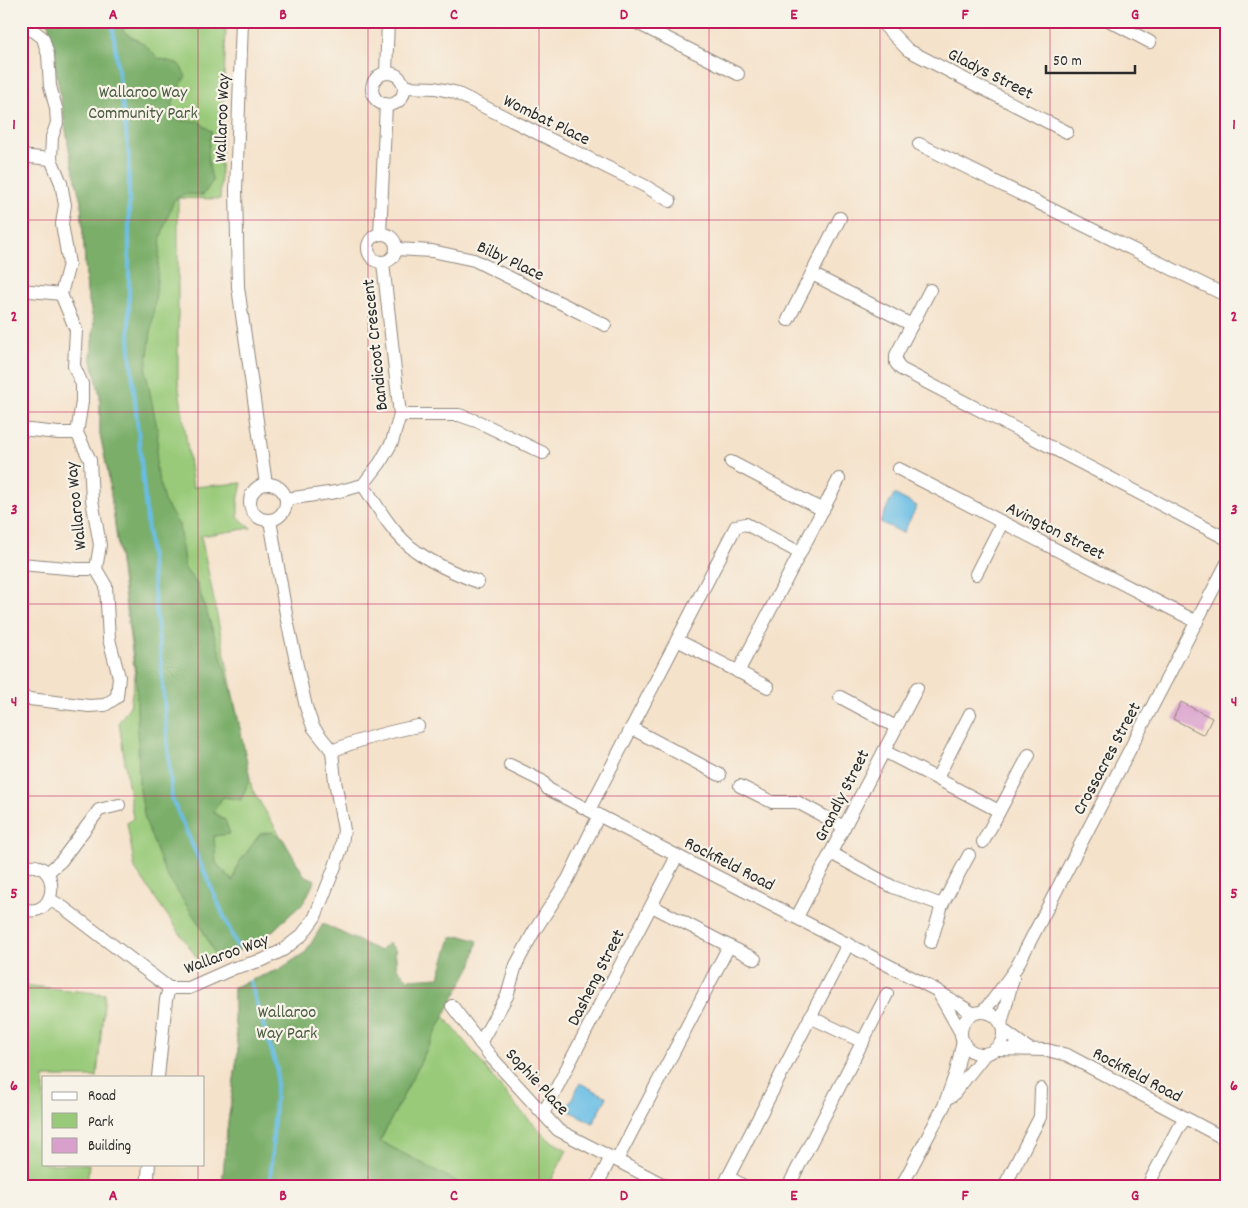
<svg xmlns="http://www.w3.org/2000/svg" width="1248" height="1208" viewBox="0 0 1248 1208" font-family="Dekko,sans-serif">
  <style>
    .green { fill: #99ca79; stroke: #627a52 }
    .forest { fill: #7aae69; stroke: #526c4a }
    .water { fill: #68bde5; stroke: #4a7488 }
    .lines { fill: none; stroke-linecap: round; stroke-linejoin: round }
    .stream { stroke: #68bde5; stroke-width: 4 }
    .building { fill: #daa0cd }
    .minor-casing { stroke: #90867b; stroke-width: 14 }
    .minor { stroke: #fff; stroke-width: 12 }
    .grid { fill: none; stroke: #c2185b; stroke-width: 1; stroke-opacity: 0.55 }
    .labels { text-anchor: middle; stroke-width: 4.5; stroke-linejoin: round; paint-order: stroke }
    .street-label { font-size: 18px; fill: #2b2b2b; stroke: #f7f3e8 }
    .park-label { font-size: 18px; fill: #4c5b42; stroke: #f7f3e8 }
    .neatline { fill: none; stroke: #c2185b; stroke-width: 2 }
    .grid-label { font-size: 16px; text-anchor: middle; font-weight: bold; fill: #c2185b }
  </style>
  <rect width="100%" height="100%" fill="#f7f3e8"/>
  <filter id="ink" filterUnits="userSpaceOnUse"><feTurbulence type="fractalNoise" baseFrequency=".02" numOctaves="2"/><feDisplacementMap in="SourceGraphic" scale="10" xChannelSelector="R" yChannelSelector="G"/><feConvolveMatrix kernelMatrix="1 2 1 2 8 2 1 2 1" color-interpolation-filters="sRGB"/></filter>
  <filter id="wash" filterUnits="userSpaceOnUse"><feTurbulence type="fractalNoise" baseFrequency=".0096" numOctaves="4" result="noise"/><feDisplacementMap in="SourceGraphic" scale="20" xChannelSelector="R" yChannelSelector="G"/><feGaussianBlur stdDeviation="1.12" result="paint"/><feColorMatrix in="noise" values="0 0 0 0 0 0 0 0 0 0 0 0 0 0 0 0 0 1.4 0 .05"/><feComposite in="paint" operator="in"/></filter>
  <g filter="url(#wash)">
    <rect width="100%" height="100%" fill="#f5e2cb"/>
    <g class="green">
      <polygon points="48,21 186,21 186,27 226,28 220,199 178,198 178,380 193,487 242,483 238,501 238,517 251,528 201,536 252,789 304,875 315,880 304,902 259,943 202,965 135,869 127,823 133,819 119,722 130,706 135,675 108,473 100,434 100,395 91,357 94,323 87,292 81,202 70,154"/>
      <polygon points="323,924 380,1141 444,1016 517,1107 548,1139 567,1150 548,1187 222,1187 227,1130 238,1051 234,1015 234,987 280,969 306,952"/>
      <polygon points="21,985 105,994 97,1077 44,1077 44,1164 89,1164 87,1187 21,1187"/>
    </g>
    <g class="forest">
      <path d="M48,21H120L124,32L145,45L158,58L179,64L186,76L175,94L170,115L182,121H198L212,132C207,149 207,164 213,181L203,195L184,194L174,200L161,236L156,292L146,372L158,433L156,467L164,501L179,525L185,569L197,584L221,655L237,713L250,778L241,800L223,797L213,812L225,820L230,834L214,836L216,863L233,881L238,864L260,834L272,832L283,839L304,875L315,880L304,902L259,943L215,955L201,927L165,873L145,820L139,784L136,675L108,473L100,434V395L91,357L94,323L87,292L81,202L70,154Z"/>
      <polygon points="323,924 380,951 388,943 395,949 397,968 408,979 439,977 451,938 462,936 478,941 472,964 444,1016 380,1141 467,1187 222,1187 227,1130 238,1051 234,1015 234,987 280,969 306,952"/>
    </g>
    <g class="water">
      <polygon points="894,494 917,506 903,533 880,522"/>
      <polygon points="580,1083 607,1097 593,1123 571,1112 568,1107"/>
    </g>
    <g class="lines">
      <g class="stream">
        <polyline points="112,21 129,157 129,340 161,662 172,799 237,946"/>
        <polyline points="250,982 277,1069 270,1187"/>
      </g>
    </g>
    <g id="blocks">
      <polygon class="building" points="1181,702 1212,718 1204,735 1173,719"/>
    </g>
  </g>
  <g filter="url(#ink)">
    <use href="#blocks" fill-opacity="0" stroke="#90867b" stroke-width="1"/>
    <g class="lines">
      <defs>
        <g id="minor">
          <polyline points="242,21 236,190 238,287 266,484"/>
          <polyline points="633,21 738,74"/>
          <polyline points="880,21 908,50 1067,132"/>
          <polyline points="1110,21 1150,42"/>
          <polyline points="21,27 34,31 43,38 48,55 50,86 56,108 57,123 52,137 51,159 61,183 65,205 62,224 69,264 61,294 76,330 74,366 82,384 82,402 77,433 90,460 92,500 100,545 96,569 106,586 109,639 119,677 117,697 105,705 89,706 21,698"/>
          <polyline points="386,73 388,21"/>
          <circle cx="388" cy="89" r="16"/>
          <polyline points="404,87 435,88 454,92 645,186 670,201"/>
          <polyline points="919,144 1227,296"/>
          <polyline points="21,156 51,159"/>
          <circle cx="382" cy="248" r="14"/>
          <polyline points="380,234 386,104"/>
          <polyline points="396,249 432,251 474,260 605,325"/>
          <polyline points="812,274 912,325"/>
          <polyline points="21,290 61,294"/>
          <polyline points="930,290 896,355 896,363 901,369 1227,539"/>
          <polyline points="788,320 840,218"/>
          <polyline points="400,415 459,415 479,422 543,453"/>
          <polyline points="21,429 58,433 77,433"/>
          <polyline points="731,462 823,510"/>
          <polyline points="899,469 1197,622"/>
          <circle cx="268" cy="502" r="18"/>
          <path d="M363,485C378,507 393,535 416,551C435,565 457,574 478,582"/>
          <polyline points="286,499 336,492 363,485 380,463 392,442 400,415 383,263"/>
          <polyline points="800,553 839,479"/>
          <polyline points="21,564 77,569 96,569"/>
          <polyline points="976,574 1002,523"/>
          <polyline points="677,640 768,687"/>
          <polyline points="840,697 896,727"/>
          <polyline points="631,728 720,775"/>
          <path d="M332,751C360,739 388,732 418,726"/>
          <polyline points="884,751 999,811"/>
          <polyline points="510,765 542,781 548,789 936,990 974,1014"/>
          <polyline points="937,778 970,714"/>
          <polyline points="740,786 772,802 797,802 844,827"/>
          <polyline points="589,810 736,526 746,524 800,553 738,672"/>
          <polyline points="983,842 1029,755"/>
          <polyline points="831,853 893,887 942,905"/>
          <path d="M21,868C63,853 60,924 21,908"/>
          <polyline points="47,873 61,861 99,810 119,805"/>
          <polyline points="49,899 64,908 169,988 189,988 234,968 263,960 283,950 302,935 315,917 334,869 341,849 344,830 335,781 332,751 313,727 306,707 287,620 270,520"/>
          <polyline points="797,917 917,688"/>
          <polyline points="931,942 942,905 969,855"/>
          <polyline points="729,946 755,959"/>
          <polyline points="938,992 961,1033"/>
          <polyline points="452,1006 492,1058 558,1130 668,1187"/>
          <polyline points="982,1012 993,1000 1016,968 1227,563"/>
          <circle cx="982" cy="1033" r="21"/>
          <polyline points="810,1017 863,1042"/>
          <polyline points="1001,1024 1013,978"/>
          <polyline points="1003,1030 1029,1049"/>
          <polyline points="480,1043 507,996 516,965 533,933 568,879 599,815"/>
          <polyline points="995,1049 1047,1050 1067,1055 1227,1140"/>
          <polyline points="158,1077 166,1000 169,988"/>
          <polyline points="952,1096 985,1054"/>
          <polyline points="543,1114 677,856"/>
          <polyline points="617,1160 729,946 652,906"/>
          <polyline points="728,1177 746,1187"/>
          <polyline points="147,1187 149,1164"/>
          <polyline points="596,1187 611,1157"/>
          <polyline points="723,1187 848,944"/>
          <polyline points="788,1187 887,994"/>
          <polyline points="901,1187 944,1106 956,1072 963,1041"/>
          <polyline points="1004,1187 1040,1117 1041,1089"/>
          <polyline points="1147,1187 1178,1128 1185,1119"/>
        </g>
      </defs>
      <use href="#minor" class="minor-casing"/>
      <use href="#minor" class="minor"/>
    </g>
  </g>
  <path class="grid" d="M198,21V1077M368,21V1187M539,21V1187M709,21V1187M880,21V1187M1050,21V1187M21,220H1227M21,412H1227M21,604H1227M21,796H1227M21,988H1227M198,1164V1187"/>
  <g class="labels">
    <g class="street-label">
      <text transform="translate(991 73) rotate(27)" y="6">Gladys Street</text>
      <text transform="translate(221 118) rotate(-88)" y="6">Wallaroo Way</text>
      <text transform="translate(547 119) rotate(26)" y="6">Wombat Place</text>
      <text transform="translate(511 260) rotate(25)" y="6">Bilby Place</text>
      <text transform="translate(374 345) rotate(-96)" y="6">Bandicoot Crescent</text>
      <text transform="translate(75 506) rotate(-96)" y="6">Wallaroo Way</text>
      <text transform="translate(1056 530) rotate(27)" y="6">Avington Street</text>
      <text transform="translate(1106 758) rotate(-62)" y="6">Crossacres Street</text>
      <text transform="translate(841 795) rotate(-63)" y="6">Grandly Street</text>
      <text transform="translate(730 863) rotate(27)" y="6">Rockfield Road</text>
      <text transform="translate(226 953) rotate(-20)" y="6">Wallaroo Way</text>
      <text transform="translate(595 977) rotate(-63)" y="6">Dasheng Street</text>
      <text transform="translate(1138 1074) rotate(28)" y="6">Rockfield Road</text>
      <text transform="translate(538 1081) rotate(47)" y="6">Sophie Place</text>
    </g>
    <g class="park-label">
      <text x="143" y="97">Wallaroo Way<tspan x="143" dy="21">Community Park</tspan></text>
      <text x="287" y="1017">Wallaroo<tspan x="287" dy="21">Way Park</tspan></text>
    </g>
  </g>
  <rect width="1248" height="1208" fill="none" stroke="#f7f3e8" stroke-width="55"/>
  <rect x="42" y="1076" width="162" height="90" fill="#f7f3e8" stroke="#a5a39c"/>
  <rect x="52" y="1092" width="25" height="8" fill="#ffffff" stroke="#a5a39c"/>
  <text x="88" y="1100" font-size="15" fill="#2b2b2b">Road</text>
  <rect x="52" y="1113" width="25" height="15" fill="#99ca79" stroke="#a5a39c"/>
  <text x="88" y="1126" font-size="15" fill="#2b2b2b">Park</text>
  <rect x="52" y="1138" width="25" height="15" fill="#daa0cd" stroke="#a5a39c"/>
  <text x="88" y="1150" font-size="15" fill="#2b2b2b">Building</text>
  <path d="M1046 65v8h89v-8" fill="none" stroke="#2b2b2b" stroke-width="2.5"/>
  <text x="1053" y="65" font-size="15" fill="#2b2b2b" stroke="#f7f3e8" stroke-width="4" paint-order="stroke">50 m</text>
  <rect x="28" y="28" width="1192" height="1152" class="neatline"/>
  <g class="grid-label">
    <text x="113" y="19">A</text>
    <text x="283" y="19">B</text>
    <text x="454" y="19">C</text>
    <text x="624" y="19">D</text>
    <text x="794" y="19">E</text>
    <text x="965" y="19">F</text>
    <text x="1135" y="19">G</text>
    <text x="14" y="129">1</text>
    <text x="1234" y="129">1</text>
    <text x="14" y="321">2</text>
    <text x="1234" y="321">2</text>
    <text x="14" y="514">3</text>
    <text x="1234" y="514">3</text>
    <text x="14" y="706">4</text>
    <text x="1234" y="706">4</text>
    <text x="14" y="898">5</text>
    <text x="1234" y="898">5</text>
    <text x="14" y="1090">6</text>
    <text x="1234" y="1090">6</text>
    <text x="113" y="1200">A</text>
    <text x="283" y="1200">B</text>
    <text x="454" y="1200">C</text>
    <text x="624" y="1200">D</text>
    <text x="794" y="1200">E</text>
    <text x="965" y="1200">F</text>
    <text x="1135" y="1200">G</text>
  </g>
</svg>
